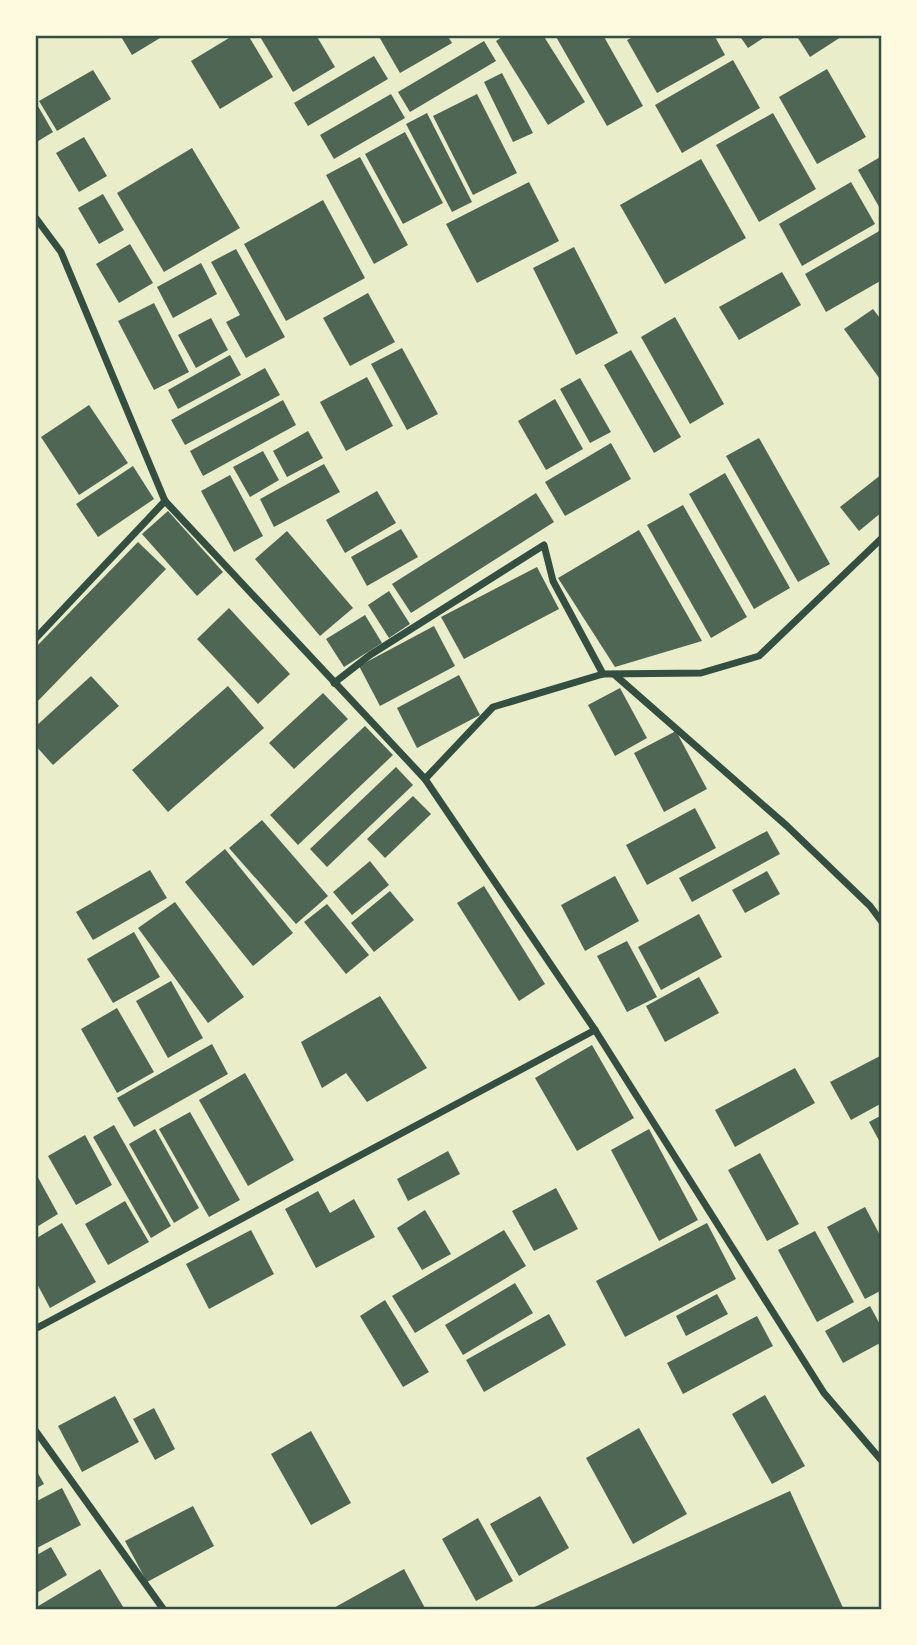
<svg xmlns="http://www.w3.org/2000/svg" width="917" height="1645" viewBox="0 0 917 1645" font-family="Inter,sans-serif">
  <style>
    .building { fill: #4f6655 }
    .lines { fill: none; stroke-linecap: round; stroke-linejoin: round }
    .minor { stroke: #344e41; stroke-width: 7 }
    .neatline { fill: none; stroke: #344e41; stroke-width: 2.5 }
  </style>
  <rect width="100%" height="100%" fill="#e9edc9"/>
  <g class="building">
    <polygon points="120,35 165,35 132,55"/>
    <polygon points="234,35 248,35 273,77 220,109 191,61"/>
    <polygon points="259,35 316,35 335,67 293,92"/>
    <polygon points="378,35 447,35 452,43 400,73"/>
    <polygon points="505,35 543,35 585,102 548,125 496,41"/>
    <polygon points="555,35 603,35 643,106 607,126"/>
    <polygon points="637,35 714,35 725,55 657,93 627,40"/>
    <polygon points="739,35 768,35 748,48"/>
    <polygon points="796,35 844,35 810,57"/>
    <polygon points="484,41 496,61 410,112 398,92"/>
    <polygon points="374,56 388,79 308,126 294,103"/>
    <polygon points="733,60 760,108 682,153 655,105"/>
    <polygon points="827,69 866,137 817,164 779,97"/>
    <polygon points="93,70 111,99 57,131 39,101"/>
    <polygon points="502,73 533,133 513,142 484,82"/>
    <polygon points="391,94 405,118 334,159 320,135"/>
    <polygon points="477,94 517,173 473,195 433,116"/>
    <polygon points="35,101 53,132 35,143"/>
    <polygon points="427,113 472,202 452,212 406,124"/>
    <polygon points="773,113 816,189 759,222 716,145"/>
    <polygon points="405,132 443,203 403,224 365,154"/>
    <polygon points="84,137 107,176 79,192 56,153"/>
    <polygon points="192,148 240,228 164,272 117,193"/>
    <polygon points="882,156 882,212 858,170"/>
    <polygon points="360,157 408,245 374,264 326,175"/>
    <polygon points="701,159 746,238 665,284 620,205"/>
    <polygon points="529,182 559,241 477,283 446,224"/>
    <polygon points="851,182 875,224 802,266 779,224"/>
    <polygon points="103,194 124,230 99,244 78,208"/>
    <polygon points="323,200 365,278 286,321 244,244"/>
    <polygon points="881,230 882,280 826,312 805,274"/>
    <polygon points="130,244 153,283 119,303 96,264"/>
    <polygon points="574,247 618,333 576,355 533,268"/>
    <polygon points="236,249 285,337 246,358 226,322 240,315 211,262"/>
    <polygon points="201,263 217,294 173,318 157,287"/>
    <polygon points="782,272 801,305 739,340 719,307"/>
    <polygon points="368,293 395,342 350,366 323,318"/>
    <polygon points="154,303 189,372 154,390 118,321"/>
    <polygon points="873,309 882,321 882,382 844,329"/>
    <polygon points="675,317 724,404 690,424 641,337"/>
    <polygon points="211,318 228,350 196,368 178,335"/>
    <polygon points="402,348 438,414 407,430 371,364"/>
    <polygon points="631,350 681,437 654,453 604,365"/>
    <polygon points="230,355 241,375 178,409 168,390"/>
    <polygon points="265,368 280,395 185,445 171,420"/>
    <polygon points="367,377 393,426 346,451 320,402"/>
    <polygon points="580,378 611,432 590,443 560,389"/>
    <polygon points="555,399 583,449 546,470 518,421"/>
    <polygon points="283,400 296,425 203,476 190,451"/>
    <polygon points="89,405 128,463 79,495 41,437"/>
    <polygon points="308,431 323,458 287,477 273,451"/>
    <polygon points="759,438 830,564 798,582 726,456"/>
    <polygon points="611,443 631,479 565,516 545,482"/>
    <polygon points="263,451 279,480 250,497 233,467"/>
    <polygon points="324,464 340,492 274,527 260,499"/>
    <polygon points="133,466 154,499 98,537 76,504"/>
    <polygon points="725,473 790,588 754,609 689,494"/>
    <polygon points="882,474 882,512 859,531 840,507"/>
    <polygon points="230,475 263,536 234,552 201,491"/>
    <polygon points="377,491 396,523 345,553 326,520"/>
    <polygon points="536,493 554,522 411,613 392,584"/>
    <polygon points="683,505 747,617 711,638 647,525"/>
    <polygon points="168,511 223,572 197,596 142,534"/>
    <polygon points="401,529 418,557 367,586 351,557"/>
    <polygon points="639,530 702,641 615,667 558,578"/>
    <polygon points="287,531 353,608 320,636 255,559"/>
    <polygon points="138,542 166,569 35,704 35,648"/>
    <polygon points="537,567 559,609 464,659 441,617"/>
    <polygon points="389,591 410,624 389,638 368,605"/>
    <polygon points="229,608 290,674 258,704 197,639"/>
    <polygon points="365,615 382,643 344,667 326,639"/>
    <polygon points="434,626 455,666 380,706 359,666"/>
    <polygon points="459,675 480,715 417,748 397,708"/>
    <polygon points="91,676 119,706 53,765 35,745 35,727"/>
    <polygon points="228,686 264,728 168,812 132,770"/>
    <polygon points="620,688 647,738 615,756 588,705"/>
    <polygon points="323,693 348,719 294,769 269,743"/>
    <polygon points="365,726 393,755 298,845 270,815"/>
    <polygon points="676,731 707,789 664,812 634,753"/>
    <polygon points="396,767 413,785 327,867 310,849"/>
    <polygon points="413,796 431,814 385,858 367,839"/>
    <polygon points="695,808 716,848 647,885 626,845"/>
    <polygon points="262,820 328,896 296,924 229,848"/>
    <polygon points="767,831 780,854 692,902 679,878"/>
    <polygon points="225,849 293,933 253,966 185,882"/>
    <polygon points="370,861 389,885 352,915 333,892"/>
    <polygon points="150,870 167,898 93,940 76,912"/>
    <polygon points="767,871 780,894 745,913 732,890"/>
    <polygon points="615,876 639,921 585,951 561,905"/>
    <polygon points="484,886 545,984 519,1001 457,903"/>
    <polygon points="390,891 414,920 374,952 351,923"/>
    <polygon points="175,902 244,997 208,1023 138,928"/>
    <polygon points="327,904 369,955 346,974 304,922"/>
    <polygon points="699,914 722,957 661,990 638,947"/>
    <polygon points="134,932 160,977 113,1003 87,959"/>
    <polygon points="627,941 657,997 627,1012 597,956"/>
    <polygon points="699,977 719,1013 665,1042 646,1006"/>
    <polygon points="171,981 203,1038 168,1058 136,1001"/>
    <polygon points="380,996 427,1068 367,1102 346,1073 322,1088 301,1042"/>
    <polygon points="117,1008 154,1072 117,1093 81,1029"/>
    <polygon points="212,1044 228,1074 134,1127 117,1098"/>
    <polygon points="592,1045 634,1118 577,1151 535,1078"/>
    <polygon points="882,1055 882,1103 851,1120 830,1082"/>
    <polygon points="795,1068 815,1103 735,1147 715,1110"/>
    <polygon points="245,1073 294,1160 248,1186 199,1100"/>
    <polygon points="190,1112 240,1200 209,1217 159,1129"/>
    <polygon points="882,1115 882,1146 869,1122"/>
    <polygon points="114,1125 171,1226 151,1238 93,1137"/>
    <polygon points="155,1129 199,1208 174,1223 129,1144"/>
    <polygon points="649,1129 698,1220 659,1241 611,1150"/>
    <polygon points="85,1135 112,1185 76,1205 48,1156"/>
    <polygon points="448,1151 460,1174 408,1201 397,1179"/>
    <polygon points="760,1153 799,1224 767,1241 728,1170"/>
    <polygon points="35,1172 58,1214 35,1228"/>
    <polygon points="556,1188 578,1229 534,1251 512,1211"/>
    <polygon points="318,1191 330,1213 354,1199 375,1237 316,1268 285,1209"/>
    <polygon points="125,1201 149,1242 108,1265 85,1224"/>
    <polygon points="865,1207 882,1239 882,1290 865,1299 827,1227"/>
    <polygon points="425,1210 451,1254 422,1270 397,1228"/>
    <polygon points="62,1223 96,1282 50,1308 35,1280 35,1239"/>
    <polygon points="707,1223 736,1279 625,1337 596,1281"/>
    <polygon points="251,1230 274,1274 209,1309 186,1264"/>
    <polygon points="504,1230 526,1266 415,1333 392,1296"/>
    <polygon points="815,1231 854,1302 817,1322 778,1250"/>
    <polygon points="515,1283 533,1313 463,1355 445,1325"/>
    <polygon points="717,1294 728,1314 686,1336 676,1316"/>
    <polygon points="385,1300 429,1372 403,1387 360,1316"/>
    <polygon points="870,1306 882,1328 882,1342 843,1363 825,1331"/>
    <polygon points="549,1314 566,1345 484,1392 466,1360"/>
    <polygon points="757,1316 773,1346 683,1394 667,1363"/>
    <polygon points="765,1395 805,1466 772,1484 732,1414"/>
    <polygon points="115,1396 139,1442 82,1472 58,1426"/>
    <polygon points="154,1408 175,1449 155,1460 133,1419"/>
    <polygon points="639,1428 687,1514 633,1544 586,1458"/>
    <polygon points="311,1431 351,1503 311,1525 271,1454"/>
    <polygon points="35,1468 44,1484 35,1489"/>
    <polygon points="62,1488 81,1525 35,1549 35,1502"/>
    <polygon points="790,1491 844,1610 528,1610"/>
    <polygon points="540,1496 569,1548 519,1576 490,1524"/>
    <polygon points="193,1506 214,1546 147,1582 125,1541"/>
    <polygon points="478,1518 513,1581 476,1601 442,1539"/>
    <polygon points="51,1547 67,1575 35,1594 35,1556"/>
    <polygon points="100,1569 125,1610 35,1610 35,1608"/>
    <polygon points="404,1569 426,1610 330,1610"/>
  </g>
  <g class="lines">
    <g class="minor">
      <polyline points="35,217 61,252 165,501 425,779 595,1030 824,1393 882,1461"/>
      <polyline points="35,639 165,501"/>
      <polyline points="615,675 787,826 870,906 882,922"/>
      <polyline points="334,683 370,655 544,545 553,581 603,674"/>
      <polyline points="425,779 493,707 603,674 701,673 759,656 882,538"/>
      <polyline points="35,1329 595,1030"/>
      <polyline points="35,1430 164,1610"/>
    </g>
  </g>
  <rect width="917" height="1645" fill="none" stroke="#fefae0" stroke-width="74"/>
  <rect x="37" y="37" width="843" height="1571" class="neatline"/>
</svg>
